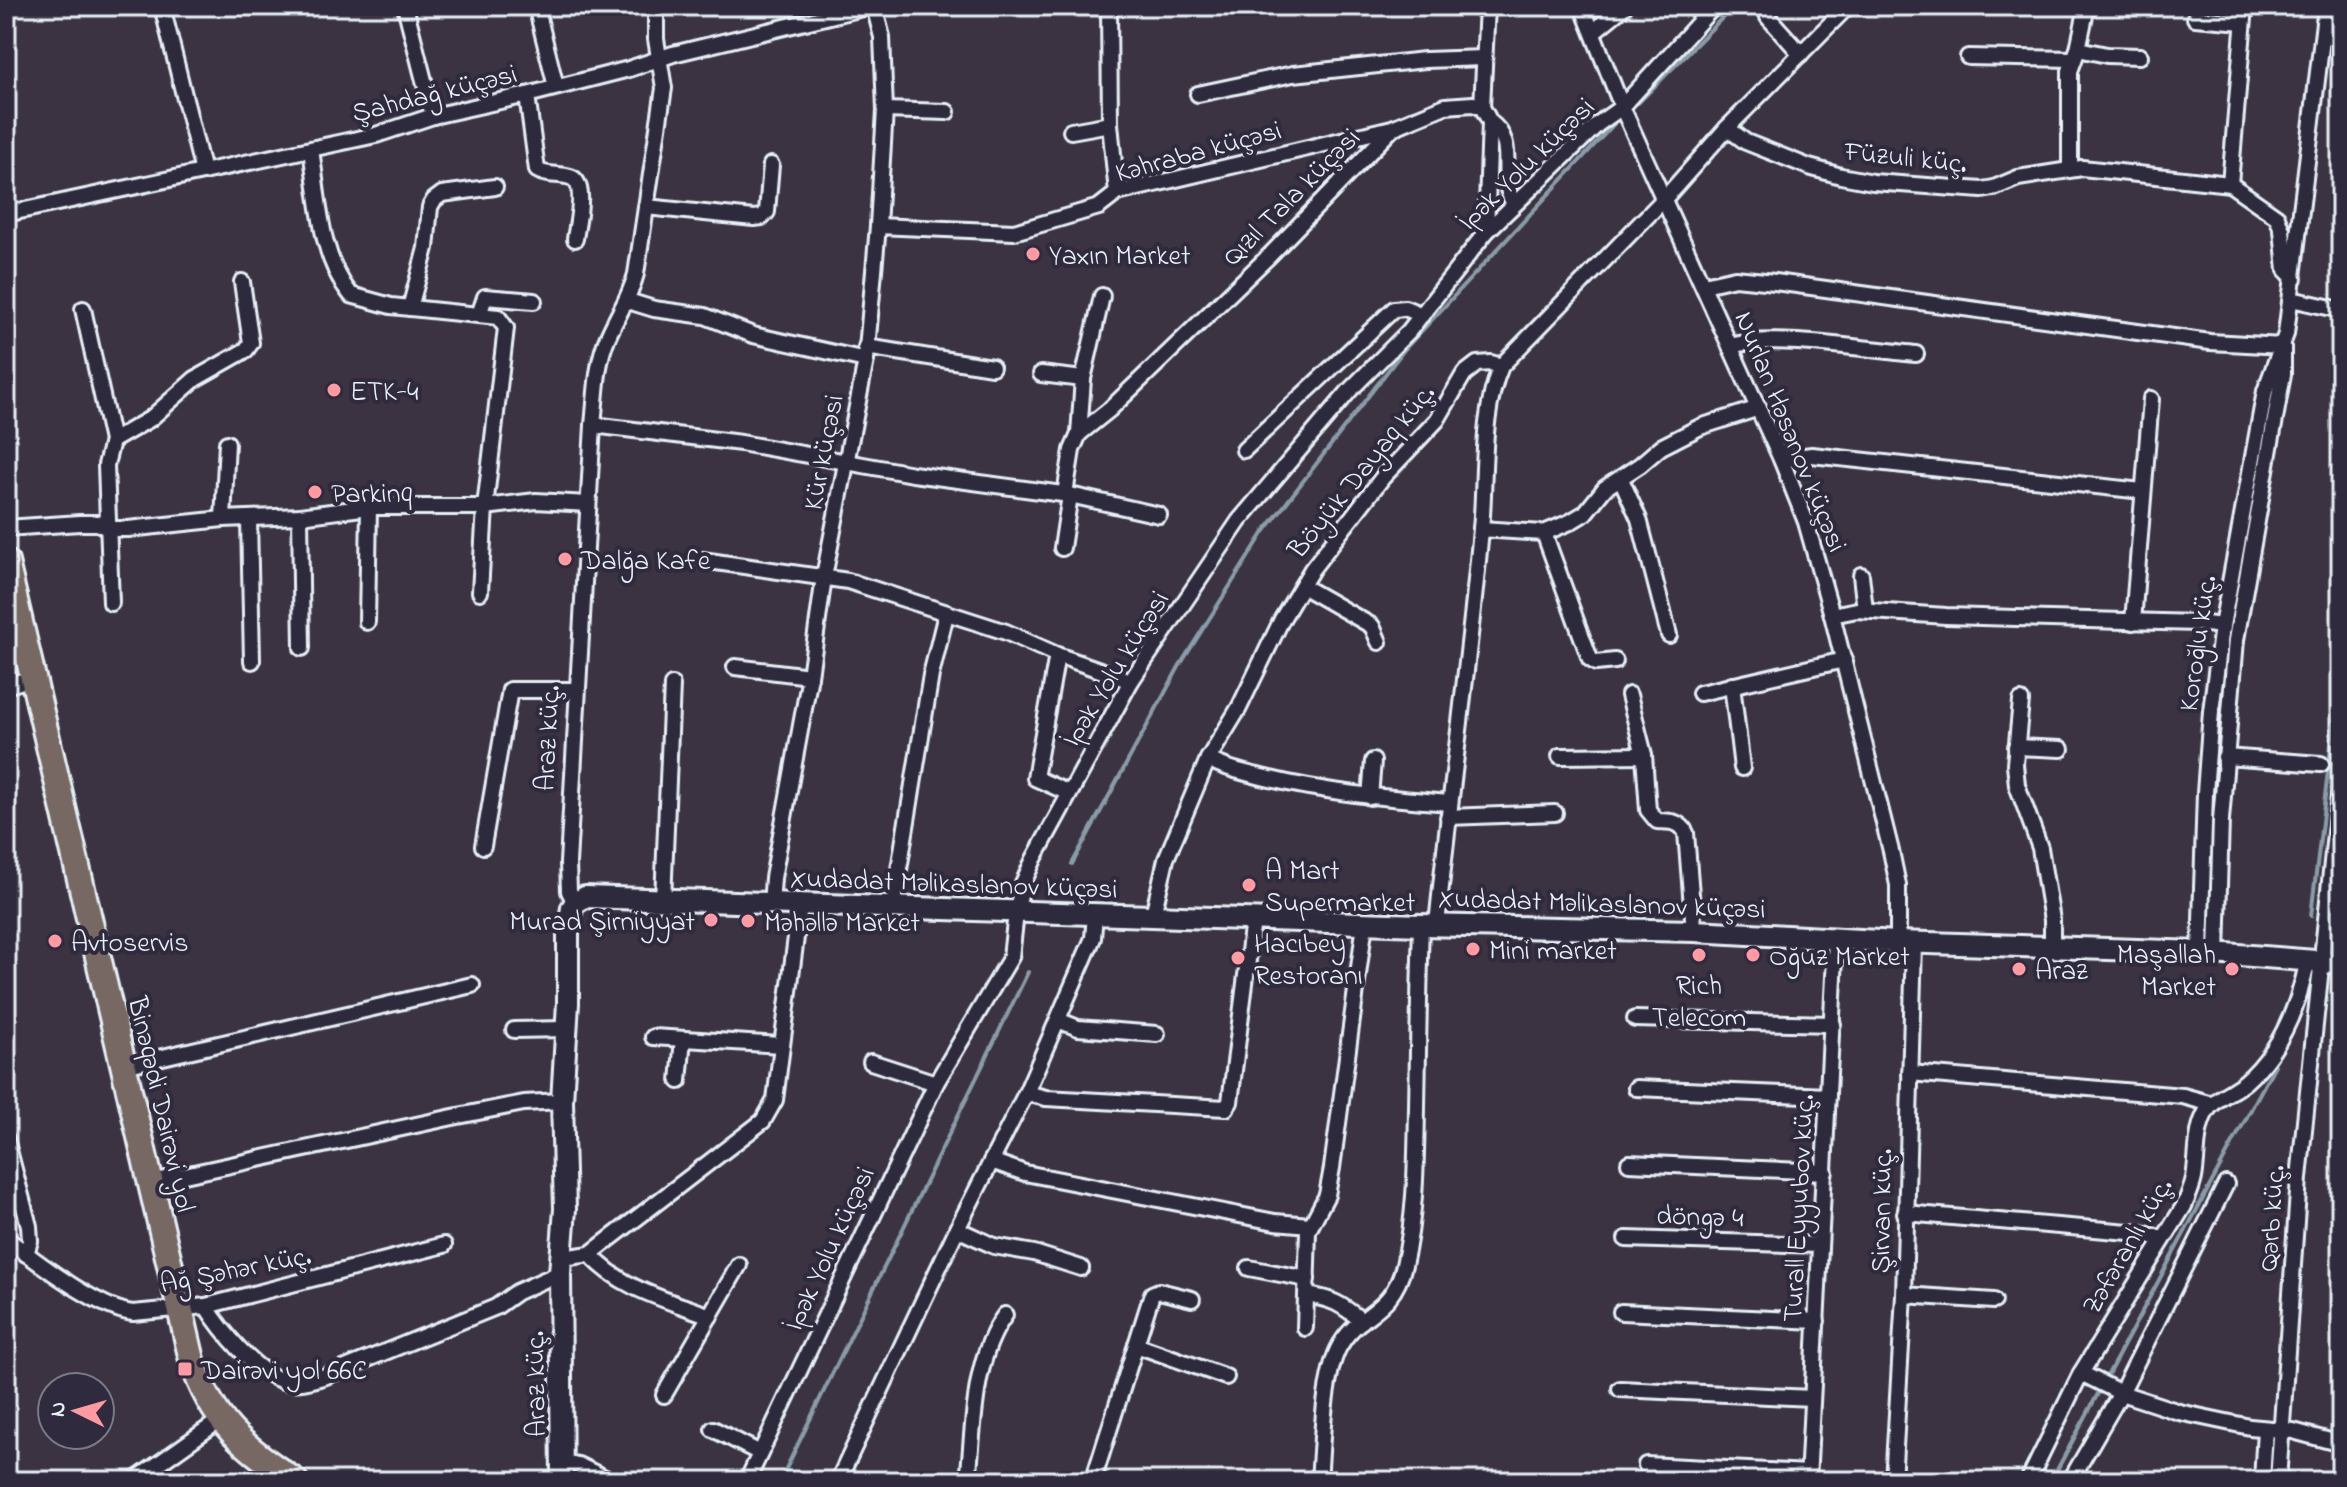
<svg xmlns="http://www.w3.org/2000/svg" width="2347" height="1487" viewBox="0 0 2347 1487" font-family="'Indie Flower',sans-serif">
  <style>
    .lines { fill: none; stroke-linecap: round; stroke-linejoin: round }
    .stream { stroke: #8a9ca9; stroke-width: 4 }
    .street-casing { stroke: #e8f1f8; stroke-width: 20 }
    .secondary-casing { stroke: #e8f1f8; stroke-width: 26 }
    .primary-casing { stroke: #e8f1f8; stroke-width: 30 }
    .street { stroke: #2f2a3d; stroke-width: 14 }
    .secondary { stroke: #2f2a3d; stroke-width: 20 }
    .primary { stroke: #776864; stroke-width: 24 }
    .poi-dot { fill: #ff9aa2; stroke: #2f2a3d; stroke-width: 3 }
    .labels { text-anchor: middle; stroke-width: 8; stroke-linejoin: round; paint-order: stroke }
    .street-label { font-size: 28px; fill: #e8f1f8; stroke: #2f2a3d }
    .poi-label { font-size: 28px; fill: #e8f1f8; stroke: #2f2a3d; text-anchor: start }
  </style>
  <rect width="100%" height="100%" fill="#3b3342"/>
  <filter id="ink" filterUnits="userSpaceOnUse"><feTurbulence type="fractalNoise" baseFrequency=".0125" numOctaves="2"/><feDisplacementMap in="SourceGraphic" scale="16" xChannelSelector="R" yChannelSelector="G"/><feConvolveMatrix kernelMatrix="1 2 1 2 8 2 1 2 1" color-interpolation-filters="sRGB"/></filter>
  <g filter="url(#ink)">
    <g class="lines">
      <g class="stream">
        <polyline points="1638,103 1734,6"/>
        <polyline points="1072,864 1180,665 1264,532 1403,351 1614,124"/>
        <polyline points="2311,916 2341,660"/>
        <polyline points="2210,926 2212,822 2231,618 2272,395"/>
        <polyline points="2105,1380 2275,1065"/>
        <polyline points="780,1481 1028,972"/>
        <polyline points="2051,1481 2101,1388"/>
        <polyline points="2271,1481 2274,1440"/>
      </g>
      <defs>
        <g id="street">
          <polyline points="162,6 203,172"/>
          <polyline points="405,6 433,116"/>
          <polyline points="536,6 556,87"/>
          <polyline points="1109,6 1110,124 1117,193"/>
          <polyline points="1582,6 1622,107 1781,459 1806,522 1832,615 1891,851 1898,885 1898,942"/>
          <polyline points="1768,17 1801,54"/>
          <polyline points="2195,18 2243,22"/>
          <polyline points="1593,32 1625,6"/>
          <polyline points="2078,49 2107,55 2140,56"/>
          <polyline points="1968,57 2073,59"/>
          <polyline points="1198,94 1293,74 1425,60 1484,58"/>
          <path d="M527,95L537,170C548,177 558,173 570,177C588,182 577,224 575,239"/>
          <polyline points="885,110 947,112"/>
          <path d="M1490,122C1520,144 1496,174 1514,204"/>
          <polyline points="1727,128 1746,142 1809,167 1841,176 1873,182 1982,190 1994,188 2018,178 2082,168 2230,184 2277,217 2282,230 2286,270 2294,278"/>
          <polyline points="1071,131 1110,124"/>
          <path d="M311,150C319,199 319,255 351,295L391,306L498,317L506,328L485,507L480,592"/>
          <polyline points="2070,168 2070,71 2078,49 2087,6"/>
          <polyline points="2230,184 2245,6"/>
          <polyline points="646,207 754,218 762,217 767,212 771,165"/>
          <polyline points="6,214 376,135 433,116 527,95 629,69 673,54 871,6"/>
          <polyline points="878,226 1014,232 1099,207 1117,193 1392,128 1445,106 1473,104 1482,107"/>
          <polyline points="1486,232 1490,122 1482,107 1487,6"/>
          <polyline points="1704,285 1735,278 1775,282 2210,342 2283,346 2283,374 2236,640 2221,820 2217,953"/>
          <polyline points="2291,299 2341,310"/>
          <polyline points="628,301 654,309 705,316 753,335 866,360"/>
          <polyline points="410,308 426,248 430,207 434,200 442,194 495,187"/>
          <polyline points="83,309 112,441"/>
          <polyline points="479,315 485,297 534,301"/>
          <path d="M1731,346C1772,333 1870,350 1916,354"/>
          <polyline points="866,347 992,367"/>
          <polyline points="1041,374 1083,379"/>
          <polyline points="593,425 741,443 913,474 1070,495 1159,515"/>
          <polyline points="1079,434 1083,379 1102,296"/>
          <polyline points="1244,450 1394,309 1405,308 1422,315"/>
          <polyline points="1781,459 1812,455 2142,491"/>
          <polyline points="1621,479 1639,519 1669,635"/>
          <polyline points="1065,494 1072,450 1079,434 1109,410 1270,255 1392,129"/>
          <polyline points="300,516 302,648"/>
          <polyline points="223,519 227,443"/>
          <polyline points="249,520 252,661"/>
          <polyline points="6,528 80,523 98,523 109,529 128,529 223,519 300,516 369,507 485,507 536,501 588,504"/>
          <polyline points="1481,529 1544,533 1570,522 1585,513 1605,488 1640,465 1661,447 1700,427 1759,408"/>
          <polyline points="1544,533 1590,659 1596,663 1615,661"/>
          <polyline points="1062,548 1070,495"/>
          <polyline points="702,560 848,581 1006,632 1057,655 1131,681"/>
          <polyline points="1861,575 1865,610"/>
          <polyline points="1302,586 1372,626 1379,642"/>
          <polyline points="111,603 106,465 112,441 150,419 195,379 246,350 251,343 242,282"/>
          <polyline points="1832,615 1857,610 1946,616 2198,623 2222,626"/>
          <polyline points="367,622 369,507"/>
          <polyline points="2133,622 2151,399"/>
          <polyline points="1057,655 1035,778 1069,793"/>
          <polyline points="735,667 810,676"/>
          <polyline points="1732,685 1742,768"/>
          <polyline points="6,686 32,678"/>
          <polyline points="1700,693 1844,660"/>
          <path d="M1629,695L1644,755L1648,810L1657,821C1669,822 1680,820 1686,833L1694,931"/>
          <polyline points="2021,701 2015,764 2017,785 2040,848 2052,920 2052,946"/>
          <polyline points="2016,747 2061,749"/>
          <polyline points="1560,756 1644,755"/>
          <polyline points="2225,757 2321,764"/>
          <path d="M1208,759C1226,769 1246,773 1266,778C1327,793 1387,798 1449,803"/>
          <polyline points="1370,797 1373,761"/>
          <polyline points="1448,817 1555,813"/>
          <polyline points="483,846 510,690 577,690"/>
          <polyline points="663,900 672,685"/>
          <path d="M575,903L569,891L568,863L593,425C596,398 596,369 605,344C614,319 629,301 636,274L664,88L656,39V6"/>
          <polyline points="771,905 773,878 810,676 824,577 866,360 878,226 885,110 882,37 874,6"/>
          <polyline points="893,906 931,675 946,614"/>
          <polyline points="1153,915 1166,859 1208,759 1239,708 1282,619 1312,569 1383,477 1437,420 1464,374 1477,364 1491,363 1501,366"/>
          <path d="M1437,925C1450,793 1469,662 1481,529C1486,476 1480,416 1501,366L1665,198L1727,128L1848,6"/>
          <polyline points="2200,952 2205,793 2211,711 2222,626 2265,391 2286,334 2326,6"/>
          <polyline points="1635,1019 1833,1024"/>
          <polyline points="1058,1020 1078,1028 1157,1034"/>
          <polyline points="514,1030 565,1029"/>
          <polyline points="653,1037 781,1045"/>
          <polyline points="871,1062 936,1083"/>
          <polyline points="124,1066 472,985"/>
          <polyline points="1910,1073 2183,1096 2212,1104"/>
          <polyline points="679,1081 683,1039"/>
          <polyline points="1636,1088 1828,1096"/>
          <polyline points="1026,1093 1046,1098 1226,1108 1230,1102 1253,920"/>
          <polyline points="6,1139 29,1226 30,1241 26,1254"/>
          <polyline points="991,1161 1025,1173 1275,1222 1310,1225"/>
          <polyline points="1629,1163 1825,1172"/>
          <polyline points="152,1182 453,1117 524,1103 562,1101"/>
          <polyline points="1905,1213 2141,1233 2163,1239"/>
          <polyline points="957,1229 994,1246 1034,1253 1081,1268"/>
          <path d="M6,1238C34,1260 98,1309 133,1313L206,1306L444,1245"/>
          <polyline points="1626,1239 1820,1245"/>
          <path d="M590,1254C620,1289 668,1300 710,1316"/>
          <polyline points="563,1258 590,1254 763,1121 775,1100 800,906"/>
          <polyline points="1249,1268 1307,1279"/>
          <path d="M1307,1295C1333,1299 1341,1304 1362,1321"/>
          <polyline points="1904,1295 1994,1301"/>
          <path d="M206,1306C221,1330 255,1372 283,1381C297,1385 313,1380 326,1376L496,1307L517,1292L560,1273"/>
          <polyline points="1621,1312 1817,1321"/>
          <polyline points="1305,1328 1308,1231 1327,1195 1332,1168 1365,923"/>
          <polyline points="1136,1345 1226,1377"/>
          <polyline points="2081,1373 2121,1393 2179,1412 2250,1427 2293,1431 2341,1444"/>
          <polyline points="1620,1389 1812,1398"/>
          <polyline points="664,1395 739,1265"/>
          <polyline points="713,1429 760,1453"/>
          <polyline points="563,1462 578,1465 611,1481"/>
          <polyline points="1646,1465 1809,1473"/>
          <polyline points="134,1481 220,1420"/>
          <polyline points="747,1481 936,1083 1011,957 1016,913 1023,883 1034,859 1131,681 1239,521 1350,390 1409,331 1486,232 1598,124 1622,107 1714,6"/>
          <polyline points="838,1481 957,1229 1026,1093 1093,938 1095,914"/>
          <path d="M968,1481C974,1428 972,1360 1005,1315"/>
          <polyline points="1093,1481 1152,1294 1159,1291 1192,1299"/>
          <path d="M1319,1481C1322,1445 1323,1380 1338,1349C1357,1311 1392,1316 1404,1265C1416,1214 1416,1160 1417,1108C1418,1047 1419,986 1421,925"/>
          <polyline points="1808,1481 1836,938"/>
          <polyline points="1893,1481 1904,1295 1914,943"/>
          <path d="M2028,1481L2081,1373L2184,1206C2188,1197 2192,1188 2194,1178C2198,1156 2195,1131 2206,1112C2214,1098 2233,1092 2245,1082C2281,1051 2299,1004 2308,959"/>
          <polyline points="2070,1481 2121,1393 2226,1184"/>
          <polyline points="2262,1481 2265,1429"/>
          <polyline points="2278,1481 2299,1178 2341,776"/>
        </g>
        <polyline id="secondary" points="562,1481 560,1273 565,1209 562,1101 568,1003 568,929 572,908 575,903 585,897 1421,925 1694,931 1898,942 2200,952 2341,963"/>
        <path id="primary" d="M6,562L192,1360C212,1422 242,1446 295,1481"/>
      </defs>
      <use href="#street" class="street-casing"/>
      <use href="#secondary" class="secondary-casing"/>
      <use href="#primary" class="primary-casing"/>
      <use href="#street" class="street"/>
      <use href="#secondary" class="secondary"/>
      <use href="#primary" class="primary"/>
    </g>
  </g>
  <g class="poi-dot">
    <circle cx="1033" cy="254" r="8"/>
    <circle cx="334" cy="390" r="8"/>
    <circle cx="315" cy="492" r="8"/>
    <circle cx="565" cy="559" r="8"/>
    <circle cx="1249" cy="885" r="8"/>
    <circle cx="711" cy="920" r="8"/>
    <circle cx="748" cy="921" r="8"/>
    <circle cx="55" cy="941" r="8"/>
    <circle cx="1473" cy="949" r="8"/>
    <circle cx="1699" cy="955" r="8"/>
    <circle cx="1753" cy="955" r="8"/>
    <circle cx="1238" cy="958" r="8"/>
    <circle cx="2019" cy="969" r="8"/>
    <circle cx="2232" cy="969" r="8"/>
    <rect x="177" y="1361" width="16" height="16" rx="4"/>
  </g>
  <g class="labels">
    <g class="street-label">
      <text transform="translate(434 92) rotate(-14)" y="10">Şahdağ küçəsi</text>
      <text transform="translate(1198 150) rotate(-15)" y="10">Kəhraba küçəsi</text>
      <text transform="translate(1906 156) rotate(6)" y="10">Füzuli küç.</text>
      <text transform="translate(1525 163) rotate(-44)" y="10">İpək Yolu küçəsi</text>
      <text transform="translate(1290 196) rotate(-45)" y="10">Qızıl Tala küçəsi</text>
      <text transform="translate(1792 431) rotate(68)" y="10">Nurlan Həsənov küçəsi</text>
      <text transform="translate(822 452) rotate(-79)" y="10">Kür küçəsi</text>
      <text transform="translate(1360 470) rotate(-51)" y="10">Böyük Dayaq küç.</text>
      <text transform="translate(2196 643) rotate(-82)" y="10">Koroğlu küç.</text>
      <text transform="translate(1114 668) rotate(-58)" y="10">İpək Yolu küçəsi</text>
      <text transform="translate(546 738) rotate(-87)" y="10">Araz küç.</text>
      <text transform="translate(954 882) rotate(2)" y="10">Xudadat Məlikaslanov küçəsi</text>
      <text transform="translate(1602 902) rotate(2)" y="10">Xudadat Məlikaslanov küçəsi</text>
      <text transform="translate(163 1104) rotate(77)" y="10">Binəqədi Dairəvi yol</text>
      <text transform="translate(1797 1208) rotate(-87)" y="10">Turall Eyyubov küç.</text>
      <text transform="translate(1880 1211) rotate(-89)" y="10">Şirvan küç.</text>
      <text transform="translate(1700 1215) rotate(2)" y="10">döngə 4</text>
      <text transform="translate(2270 1218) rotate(-86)" y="10">Qərb küç.</text>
      <text transform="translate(2126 1245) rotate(-60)" y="10">Zəfəranlı küç.</text>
      <text transform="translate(828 1248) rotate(-65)" y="10">İpək Yolu küçəsi</text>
      <text transform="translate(235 1268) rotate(-11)" y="10">Ağ Şəhər küç.</text>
      <text transform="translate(534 1384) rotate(-91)" y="10">Araz küç.</text>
    </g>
    <g class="poi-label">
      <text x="1049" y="264">Yaxın Market</text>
      <text x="350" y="400">ETK-4</text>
      <text x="331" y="502">Parkinq</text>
      <text x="581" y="569">Dalğa Kafe</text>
      <text x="1265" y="879">A Mart<tspan x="1265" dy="32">Supermarket</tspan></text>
      <text x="695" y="930" text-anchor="end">Murad Şirniyyat</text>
      <text x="764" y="931">Məhəllə Market</text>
      <text x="71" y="951">Avtoservis</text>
      <text x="1254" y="952">Hacıbey<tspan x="1254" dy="32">Restoranı</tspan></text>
      <text x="1489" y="959">Mini market</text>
      <text x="2216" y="963" text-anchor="end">Maşallah<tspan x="2216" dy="32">Market</tspan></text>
      <text x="1769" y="965">Oğuz Market</text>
      <text x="2035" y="979">Araz</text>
      <text x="1699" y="994" text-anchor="middle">Rich<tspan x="1699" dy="32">Telecom</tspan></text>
      <text x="201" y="1379">Dairəvi yol 66C</text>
    </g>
  </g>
  <rect width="2347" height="1487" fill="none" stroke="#2f2a3d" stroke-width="32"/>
  <rect x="16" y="16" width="2315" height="1455" fill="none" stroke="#e8f1f8" stroke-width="3" filter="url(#ink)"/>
  <g transform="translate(76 1411) rotate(275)"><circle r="38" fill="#2f2a3d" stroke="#797a88" stroke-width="2"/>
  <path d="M0-6L14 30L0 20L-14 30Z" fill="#ff9aa2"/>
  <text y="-12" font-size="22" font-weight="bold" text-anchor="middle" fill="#e8f1f8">N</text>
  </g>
</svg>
